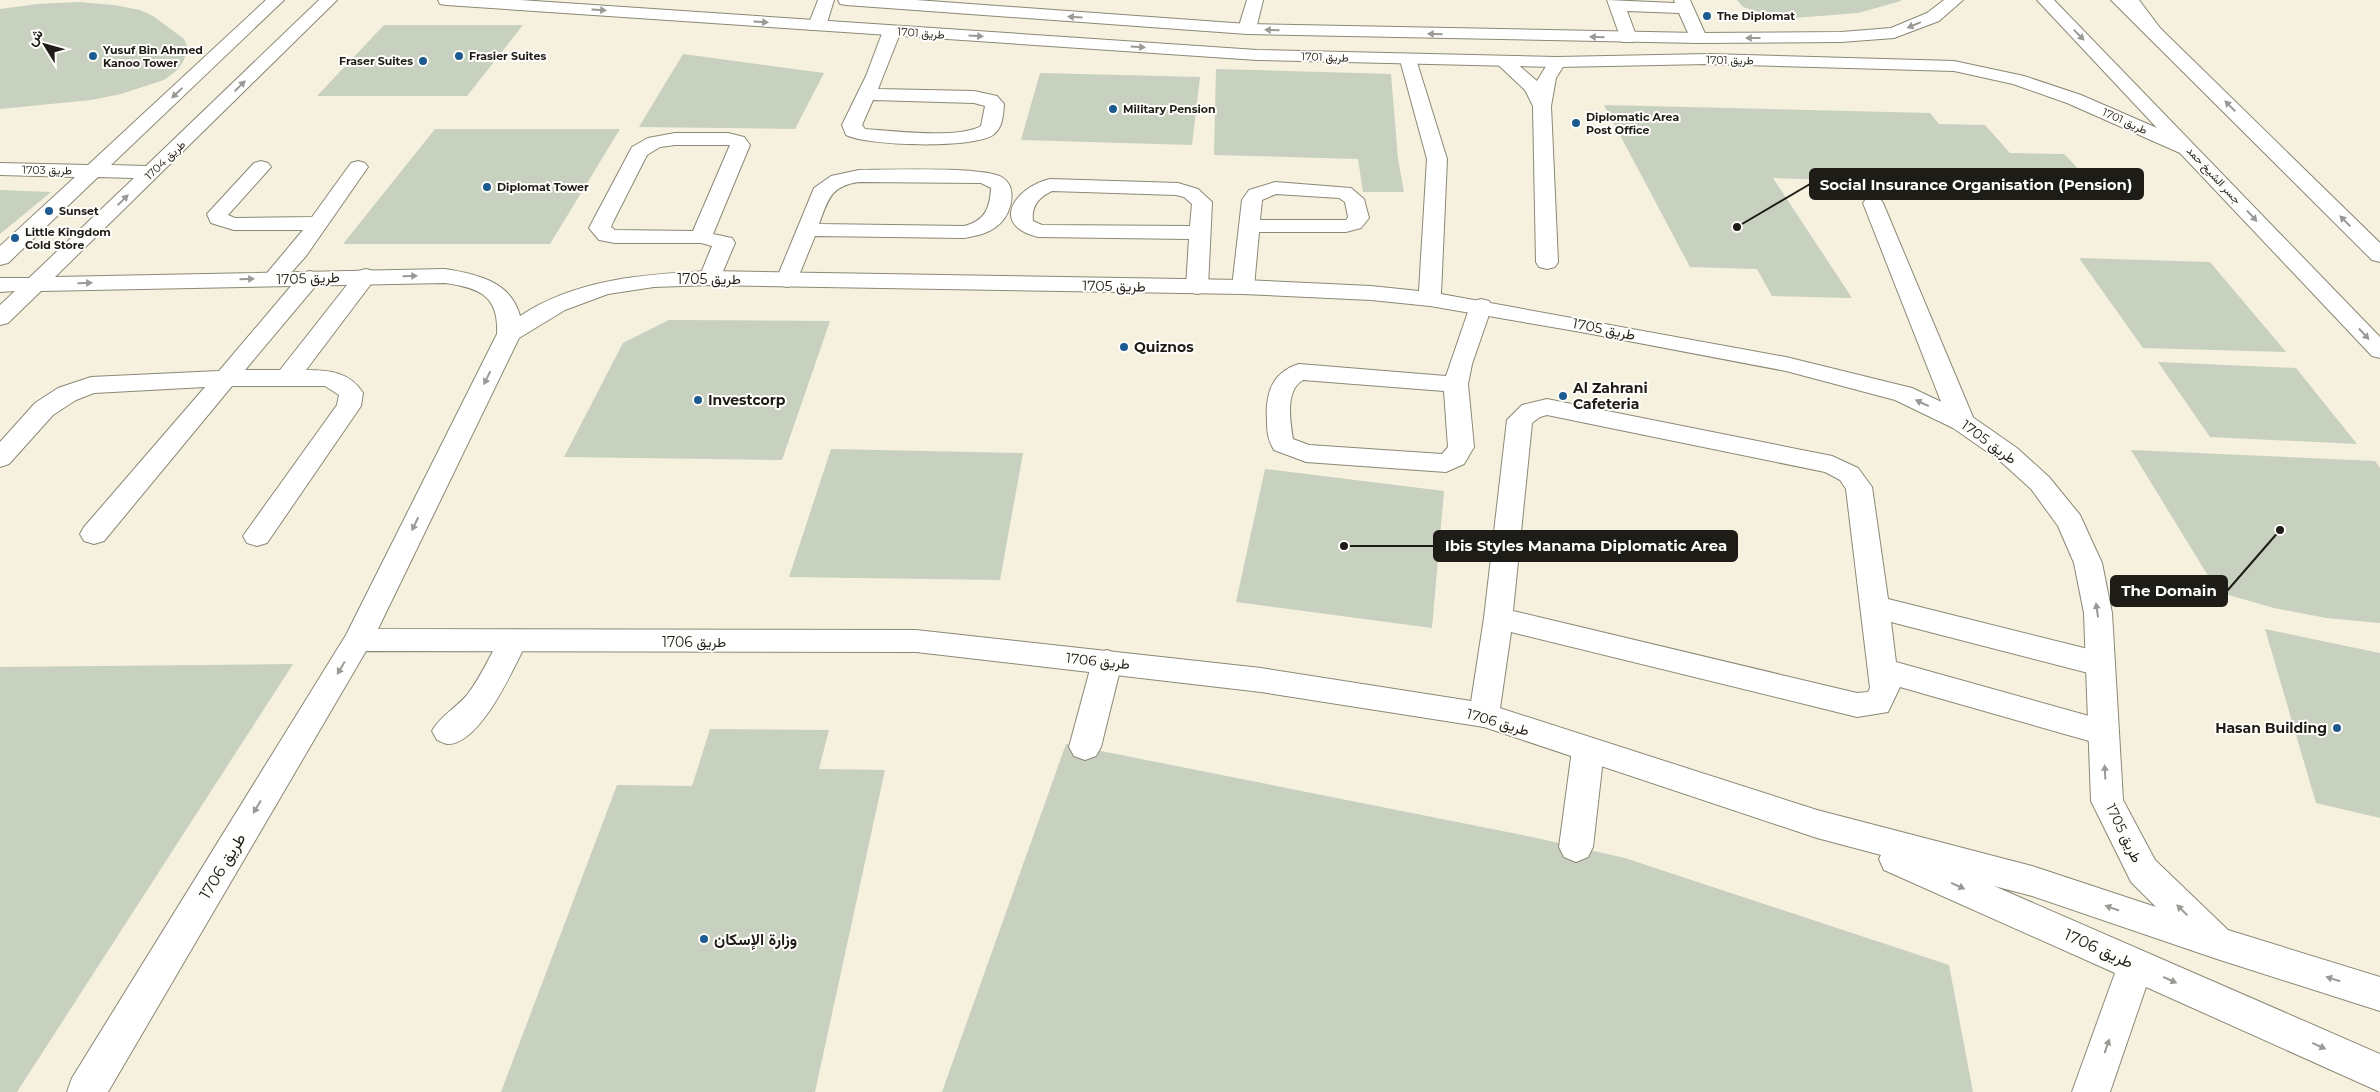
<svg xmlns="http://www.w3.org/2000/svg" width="2380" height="1092" viewBox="0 0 2380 1092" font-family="Montserrat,Vazirmatn,sans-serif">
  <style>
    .building { fill: #c8d0bf }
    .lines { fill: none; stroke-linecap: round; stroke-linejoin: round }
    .lane-casing { stroke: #8b8876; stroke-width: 2 }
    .street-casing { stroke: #8b8876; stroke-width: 2 }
    .secondary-casing { stroke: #8b8876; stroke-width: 2 }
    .primary-casing { stroke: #8b8876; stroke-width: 2 }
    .lane { fill: #fff; fill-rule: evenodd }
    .street { fill: #fff; fill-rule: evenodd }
    .secondary { fill: #fff; fill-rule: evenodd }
    .primary { fill: #fff; fill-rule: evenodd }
    .oneway { fill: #9a9996 }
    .poi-dot { fill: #1c5a90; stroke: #fffefa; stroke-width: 2 }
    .labels { text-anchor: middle; stroke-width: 4; stroke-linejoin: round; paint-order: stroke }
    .far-poi-label { font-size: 11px; font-weight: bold; fill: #1e1c16; stroke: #fffefa; text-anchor: start }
    .far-street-label { font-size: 11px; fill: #1e1c16; stroke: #fffefa }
    .street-label { font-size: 14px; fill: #1e1c16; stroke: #fffefa }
    .poi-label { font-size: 14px; font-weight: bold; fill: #1e1c16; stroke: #fffefa; text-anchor: start }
    .near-street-label { font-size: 16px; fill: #1e1c16; stroke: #fffefa }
    .near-poi-label { font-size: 16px; font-weight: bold; fill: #1e1c16; stroke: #fffefa; text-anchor: start }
    .leader { fill: none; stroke: #1e1c16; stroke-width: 2 }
    .callout-dot { fill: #1e1c16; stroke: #fffefa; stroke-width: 2 }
    .callout { fill: #1e1c16; stroke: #1e1c16; stroke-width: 2 }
    .callout-label { font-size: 15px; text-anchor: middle; font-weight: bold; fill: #fff }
  </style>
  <rect width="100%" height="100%" fill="#f5f1de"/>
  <g class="building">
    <polygon points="1737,0 1901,0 1901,1 1858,13 1781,19 1743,7"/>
    <polygon points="79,2 114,5 140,10 153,16 184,39 188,49 183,62 176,71 164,80 121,94 91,100 0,109 0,9 37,4"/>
    <polygon points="384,25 523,25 467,96 317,96"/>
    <polygon points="683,54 824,73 795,129 639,127"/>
    <polygon points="1216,69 1391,74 1398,159 1404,192 1363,192 1358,159 1214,155"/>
    <polygon points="1040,73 1200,77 1192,145 1021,140"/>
    <polygon points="1604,105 1930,113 1939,124 1985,125 2010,153 2064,154 2097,188 1773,178 1852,298 1772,296 1757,269 1690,267"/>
    <polygon points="435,129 620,129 550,244 343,244"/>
    <polygon points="0,190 51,192 0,234"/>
    <polygon points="2079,258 2210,262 2286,352 2143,348"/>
    <polygon points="669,320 830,321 782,460 564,457 623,343"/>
    <polygon points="2158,362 2296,368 2357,444 2210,437"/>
    <polygon points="831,449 1023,453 1000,580 789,577"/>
    <polygon points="2131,450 2375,461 2380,468 2380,623 2326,618 2274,608 2218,592"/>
    <polygon points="1265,469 1444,491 1432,628 1236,602"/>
    <polygon points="2265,629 2380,653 2380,818 2316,803"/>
    <polygon points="293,664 17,1092 0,1092 0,667"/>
    <polygon points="710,729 829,730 819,769 885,770 815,1092 501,1092 617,785 692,786"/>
    <polygon points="1066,744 1532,837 1625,858 1949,965 1973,1092 942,1092"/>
  </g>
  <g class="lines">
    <defs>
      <g id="lane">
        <polygon points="818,0 834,0 826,26 823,30 811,30 808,26"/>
        <polygon points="1247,0 1263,0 1256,29 1253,33 1241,33 1238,29"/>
        <polygon points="1607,0 1675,3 1674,0 1690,0 1707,38 1704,42 1692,42 1679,13 1627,11 1637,38 1634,42 1622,42"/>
        <path d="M892,26L898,27L901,31L878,89L974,91L997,96L1004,104C1003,115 1003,128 993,135C972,149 868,146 846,135L842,125L866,76L883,31L886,27ZM873,100L974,103L985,106L981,126C959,139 893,131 865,129L862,125Z"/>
        <polygon points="1503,56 1509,57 1537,81 1551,58 1563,58 1566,62 1556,78 1551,106 1558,262 1555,267 1547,269 1539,267 1536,262 1533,106 1525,90 1494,61 1497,57"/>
        <path d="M675,133H728L744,137L750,145L713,234L732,238L735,243L718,283L710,285L702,283L699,278L712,246L701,243H615L599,240L589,228L632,147L648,138ZM675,145H730L693,231L615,230L611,227L613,222L647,155L660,147Z"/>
        <polygon points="261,161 268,163 271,167 228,215 235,218 312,217 351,163 358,161 365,163 368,167 306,256 281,284 273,286 265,284 262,279 303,230 234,230 211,223 207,214 254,163"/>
        <path d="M859,170C885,170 987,166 1003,178C1014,185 1013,201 1008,212C999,231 982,235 964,238L815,236L795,285L787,287L779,285L776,280L814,188L831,176ZM859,182L981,183L991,188C990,208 985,221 964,226L819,224C828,200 830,186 859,182Z"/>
        <path d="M1050,179L1178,183L1198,189L1212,202L1208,287L1205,292L1197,294L1189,292L1186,287L1189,239L1038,237C989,225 1015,187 1050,179ZM1052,191L1176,195L1184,197L1192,204L1190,226L1042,225L1033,221C1031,206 1039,197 1052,191Z"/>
        <path d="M1275,182L1351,188L1364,199L1369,218L1361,228L1346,232H1259L1254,287L1251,292L1243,294L1235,292L1232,287L1242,200L1249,190ZM1276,194L1339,198L1345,202L1348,217L1346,220H1260L1262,200Z"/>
        <polygon points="1873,197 1880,199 1883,203 1975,422 1971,428 1962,430 1953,428 1949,422 1863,203 1866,199"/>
        <path d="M366,269L374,271L377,276L306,370C329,370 350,372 363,393L361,406L267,543L257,546L247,543L243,536L337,405L339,395L325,386H232L104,541L94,544L84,541L80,534L84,527L205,387L94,393L76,400L53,415L9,464L0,467V442L35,403L58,388L91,377L219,371L302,273L310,271L318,273L321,278L318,283L245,370H280L358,271Z"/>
        <path d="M1481,299L1489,301L1492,306L1472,364L1468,384L1474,447L1464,464L1446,472L1306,462L1274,450C1268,440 1267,432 1267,420C1265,394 1272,372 1299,364L1446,376L1470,306L1473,301ZM1303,380L1444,391L1448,447L1442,454L1309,445L1293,439C1290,421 1285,390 1303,380Z"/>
        <path d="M1547,399L1832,456L1858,468L1872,487L1888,599L2100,652L2111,656L2115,664L2111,672L2100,676L1891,622L1896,662L2114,723L2119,732L2114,741L2103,745L1900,687L1888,712L1857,717L1511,632L1499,715L1495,724L1484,727L1473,724L1469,715L1484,618L1507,420L1522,405ZM1547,415L1825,472L1840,480L1846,489L1870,688L1868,692L1857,693L1513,611L1532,423L1540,417Z"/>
        <path d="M512,631L522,634L527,642C514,667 481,744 448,744C445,744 440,741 437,740L432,731C440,716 456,708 467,695C481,677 491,654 502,634Z"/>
        <polygon points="1107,650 1118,654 1122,662 1101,747 1096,756 1085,760 1074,756 1069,747 1092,662 1096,654"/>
        <polygon points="1588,737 1599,741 1604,750 1593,847 1588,857 1576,862 1564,857 1559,847 1572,750 1577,741"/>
      </g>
      <path id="street" d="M266,0H284L111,165L146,166L319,0H337L55,277L445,269C476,274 511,281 520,316C576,279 645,274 710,271L1243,280L1371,286L1419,291L1427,159L1400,60L1403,56H1415L1447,159L1441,294L1786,357L1912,388L1971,416L2017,448L2049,477L2080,515L2102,563L2112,613L2123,800L2155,860L2228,930L2380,977V1011L2217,959L2032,896L1994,886L2380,1054V1092L2146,987L2110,1092H2072L2115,973L1884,870L1879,859L1881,855L1817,838L1484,727L1261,692L916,652L366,651L108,1092H67L72,1078L346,635L497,334C499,295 479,288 445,283L41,291L8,323L0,325V305L15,291L0,292V278H29L134,178L98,177L8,263L0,265V246L75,177L0,175V163L88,165ZM710,285L1243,294L1371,300L1430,306L1581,332L1786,371L1895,400L1953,428L1999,460L2031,489L2058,526L2074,563L2084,613L2091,801L2131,882L2156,907L2032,866L1817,810L1484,703L1261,668L916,630L378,629L519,338L565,310L608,294L654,287Z"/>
      <g id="secondary">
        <polygon points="438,0 520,0 1257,50 1557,57 1708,54 1954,61 2024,76 2081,95 2157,128 2037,0 2054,0 2380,337 2380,358 2372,356 2180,153 2067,103 2013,84 1954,71 1708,64 1557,67 1257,60 446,5 440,4"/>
        <polygon points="838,0 916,0 1247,24 1698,33 1841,32 1891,28 1927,13 1944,0 1963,0 1939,21 1894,38 1841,42 1698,43 1247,34 846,5 840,4"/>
        <polygon points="2111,0 2129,0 2160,28 2380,243 2380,262 2372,260"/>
      </g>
      <polygon id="primary" points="2123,0 2139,0 2163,32 2160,36 2148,36"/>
    </defs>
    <use href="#lane" class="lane-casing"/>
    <use href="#street" class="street-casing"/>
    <use href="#secondary" class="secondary-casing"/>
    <use href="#primary" class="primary-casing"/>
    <use href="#lane" class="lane"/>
    <use href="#street" class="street"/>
    <use href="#secondary" class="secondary"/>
    <use href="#primary" class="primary"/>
  </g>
  <defs><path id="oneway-solid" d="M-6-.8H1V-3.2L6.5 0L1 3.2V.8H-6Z" transform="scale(1.25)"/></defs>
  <g class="oneway">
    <use href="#oneway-solid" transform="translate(599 10) rotate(4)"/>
    <use href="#oneway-solid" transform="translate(1075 17) rotate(-176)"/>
    <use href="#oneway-solid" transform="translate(761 22) rotate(4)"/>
    <use href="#oneway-solid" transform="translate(1914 25) rotate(157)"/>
    <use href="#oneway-solid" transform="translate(1272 30) rotate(-179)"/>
    <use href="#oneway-solid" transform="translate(1435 34) rotate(-179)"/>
    <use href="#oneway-solid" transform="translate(2079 35) rotate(46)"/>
    <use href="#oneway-solid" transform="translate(976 36) rotate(4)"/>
    <use href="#oneway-solid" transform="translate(1597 37) rotate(-179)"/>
    <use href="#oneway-solid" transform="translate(1753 38) rotate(180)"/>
    <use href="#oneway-solid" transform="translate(1138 47) rotate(4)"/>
    <use href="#oneway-solid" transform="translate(240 86) rotate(-44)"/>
    <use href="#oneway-solid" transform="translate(177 93) rotate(137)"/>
    <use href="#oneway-solid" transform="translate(2230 106) rotate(-135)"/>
    <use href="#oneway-solid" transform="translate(123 200) rotate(-44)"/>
    <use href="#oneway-solid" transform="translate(2252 216) rotate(47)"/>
    <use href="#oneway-solid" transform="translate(2345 221) rotate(-135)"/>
    <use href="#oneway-solid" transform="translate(410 276) rotate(-1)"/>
    <use href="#oneway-solid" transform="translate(247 279) rotate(-1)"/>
    <use href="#oneway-solid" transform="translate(85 283) rotate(-1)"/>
    <use href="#oneway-solid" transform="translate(2364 334) rotate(47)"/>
    <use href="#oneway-solid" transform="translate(487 378) rotate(116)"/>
    <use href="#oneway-solid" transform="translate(1922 403) rotate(-155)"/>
    <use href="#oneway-solid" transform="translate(415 524) rotate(116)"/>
    <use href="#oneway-solid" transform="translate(2097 610) rotate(-98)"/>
    <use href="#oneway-solid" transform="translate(341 668) rotate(121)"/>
    <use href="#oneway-solid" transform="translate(2105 772) rotate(-93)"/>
    <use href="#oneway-solid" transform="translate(257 807) rotate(121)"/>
    <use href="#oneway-solid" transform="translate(1958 886) rotate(24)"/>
    <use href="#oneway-solid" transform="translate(2112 908) rotate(-161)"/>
    <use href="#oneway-solid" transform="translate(2182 910) rotate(-136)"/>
    <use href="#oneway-solid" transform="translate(2333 979) rotate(-163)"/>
    <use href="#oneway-solid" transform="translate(2170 980) rotate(24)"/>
    <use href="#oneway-solid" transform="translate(2107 1046) rotate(-71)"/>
    <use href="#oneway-solid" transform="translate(2319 1046) rotate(24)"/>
  </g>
  <g class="poi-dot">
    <circle cx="1707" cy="16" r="5"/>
    <circle cx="93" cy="56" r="5"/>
    <circle cx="459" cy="56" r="5"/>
    <circle cx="423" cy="61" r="5"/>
    <circle cx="1113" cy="109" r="5"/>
    <circle cx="1576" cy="123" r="5"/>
    <circle cx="487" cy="187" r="5"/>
    <circle cx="49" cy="211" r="5"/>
    <circle cx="15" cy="238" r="5"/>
    <circle cx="1124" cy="347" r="5"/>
    <circle cx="1563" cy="396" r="5"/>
    <circle cx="698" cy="400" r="5"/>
    <circle cx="2337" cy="728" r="5"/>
    <circle cx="704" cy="939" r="5"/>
  </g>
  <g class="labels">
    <g class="far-poi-label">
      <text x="1717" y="20">The Diplomat</text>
      <text x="103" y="54">Yusuf Bin Ahmed<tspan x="103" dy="13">Kanoo Tower</tspan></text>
      <text x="469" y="60">Frasier Suites</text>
      <text x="413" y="65" text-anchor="end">Fraser Suites</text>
      <text x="1123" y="113">Military Pension</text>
      <text x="1586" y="121">Diplomatic Area<tspan x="1586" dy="13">Post Office</tspan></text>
      <text x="497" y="191">Diplomat Tower</text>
      <text x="59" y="215">Sunset</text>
      <text x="25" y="236">Little Kingdom<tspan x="25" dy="13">Cold Store</tspan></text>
    </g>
    <g class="far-street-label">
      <text transform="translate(921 33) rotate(4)" y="4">طريق 1701</text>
      <text transform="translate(1325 57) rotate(2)" y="4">طريق 1701</text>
      <text transform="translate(1730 60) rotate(1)" y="4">طريق 1701</text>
      <text transform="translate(2125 121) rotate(24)" y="4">طريق 1701</text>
      <text transform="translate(165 160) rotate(-44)" y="4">طريق 1704</text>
      <text transform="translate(47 170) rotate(1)" y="4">طريق 1703</text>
      <text transform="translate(2214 175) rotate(47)" y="4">جسر الشيخ حمد</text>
    </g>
    <g class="street-label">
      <text transform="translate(308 278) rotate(-2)" y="5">طريق 1705</text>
      <text x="709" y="284">طريق 1705</text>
      <text transform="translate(1114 286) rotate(1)" y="5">طريق 1705</text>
      <text transform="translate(1604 329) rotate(11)" y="5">طريق 1705</text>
      <text transform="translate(1989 442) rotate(36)" y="5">طريق 1705</text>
      <text x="694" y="647">طريق 1706</text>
      <text transform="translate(1098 661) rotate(6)" y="5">طريق 1706</text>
      <text transform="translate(1498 722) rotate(16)" y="5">طريق 1706</text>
      <text transform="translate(2124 833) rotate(64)" y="5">طريق 1705</text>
    </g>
    <g class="poi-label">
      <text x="1134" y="352">Quiznos</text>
      <text x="1573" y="393">Al Zahrani<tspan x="1573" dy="16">Cafeteria</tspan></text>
      <text x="708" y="405">Investcorp</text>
      <text x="2327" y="733" text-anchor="end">Hasan Building</text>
    </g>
    <g class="near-street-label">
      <text transform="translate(222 866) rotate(-59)" y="6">طريق 1706</text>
      <text transform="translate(2099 948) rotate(24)" y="6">طريق 1706</text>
    </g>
    <g class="near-poi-label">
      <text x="714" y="945">وزارة الإسكان</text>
    </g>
  </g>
  <path class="leader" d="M1737 227L1810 184M1344 546L1434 546M2280 530L2227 591"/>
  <g class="callout-dot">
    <circle cx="1737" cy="227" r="5"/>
    <circle cx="1344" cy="546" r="5"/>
    <circle cx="2280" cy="530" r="5"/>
  </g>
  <g class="callout">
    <rect x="1810" y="169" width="333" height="30" rx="5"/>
    <rect x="1434" y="531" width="303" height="30" rx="5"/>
    <rect x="2111" y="576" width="116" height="30" rx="5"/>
  </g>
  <g class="callout-label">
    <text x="1976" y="190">Social Insurance Organisation (Pension)</text>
    <text x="1586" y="551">Ibis Styles Manama Diplomatic Area</text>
    <text x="2169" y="596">The Domain</text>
  </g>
  <g transform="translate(45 45) rotate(307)" stroke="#fffefa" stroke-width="4" paint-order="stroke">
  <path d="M0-4L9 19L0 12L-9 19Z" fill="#1e1c16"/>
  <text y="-8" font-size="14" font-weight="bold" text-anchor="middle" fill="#1e1c16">ش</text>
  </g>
</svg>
